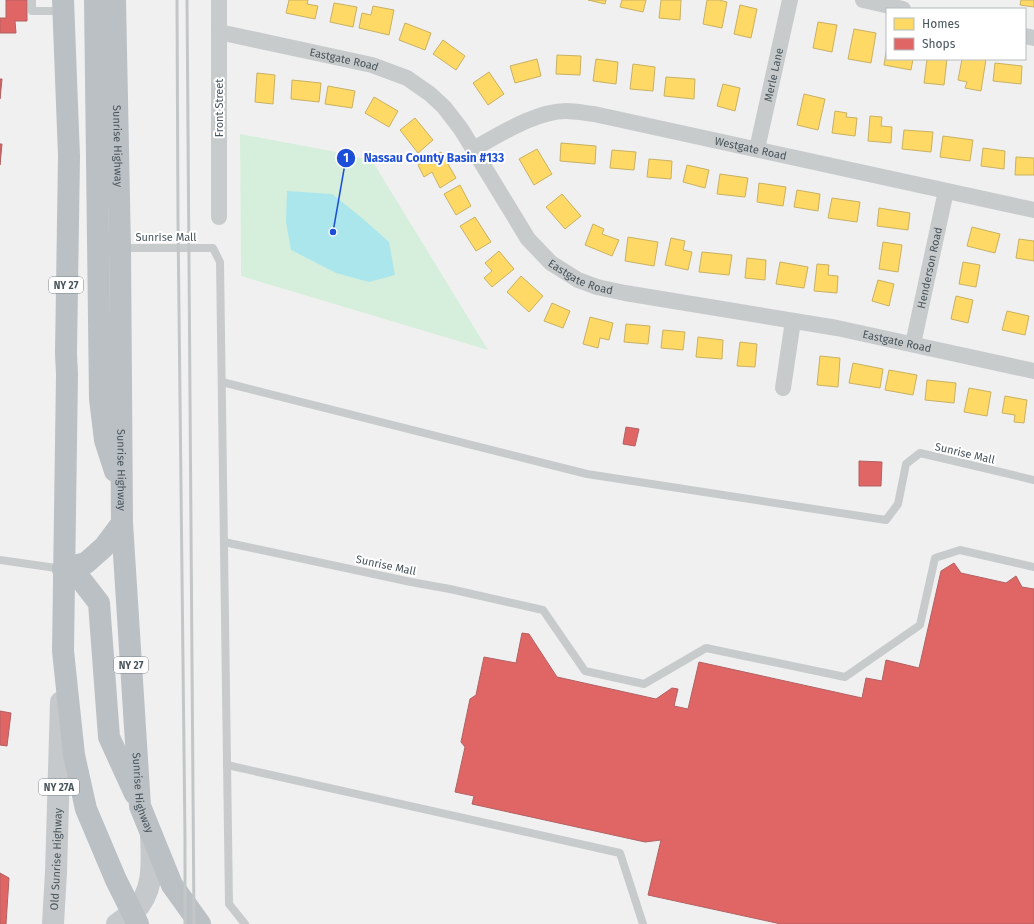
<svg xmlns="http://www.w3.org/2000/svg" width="1034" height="924" viewBox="0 0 1034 924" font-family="'Fira Sans',sans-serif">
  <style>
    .green { fill: #d6efdc }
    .water { fill: #abe6ec }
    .homes { fill: #ffd966; stroke: #c8b163 }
    .shops { fill: #e06666; stroke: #b26163 }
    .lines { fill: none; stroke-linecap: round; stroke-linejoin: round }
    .lane { stroke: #c8cbcc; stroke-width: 8 }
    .street { stroke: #c8cbcc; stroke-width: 16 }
    .primary { stroke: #c6c9cb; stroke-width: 22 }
    .highway { stroke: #bbc0c4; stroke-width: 22 }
    .rail { stroke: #c3c6c7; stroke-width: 3 }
    .labels { text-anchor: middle; stroke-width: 4; stroke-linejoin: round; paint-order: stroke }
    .shield { fill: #fff; stroke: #7f888d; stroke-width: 1 }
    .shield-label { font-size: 10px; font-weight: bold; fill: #48555c }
    .street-label { font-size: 11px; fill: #48555c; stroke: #fff }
    .leader { fill: none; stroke: #1d4ed8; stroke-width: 1.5 }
    .callout-dot { fill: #1d4ed8; stroke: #fff; stroke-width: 1.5 }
    .mark-label { font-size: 12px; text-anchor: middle; font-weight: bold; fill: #fff }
    .callout-label { font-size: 12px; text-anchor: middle; font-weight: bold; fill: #1d4ed8; stroke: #fff; stroke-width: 4; stroke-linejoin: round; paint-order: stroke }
  </style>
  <rect width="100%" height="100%" fill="#f1f0f0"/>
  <polygon class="green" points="240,134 347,154 373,162 488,350 241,276"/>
  <polygon class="water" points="287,191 332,194 362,218 389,242 395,275 369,282 336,273 291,250 286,222"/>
  <g class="homes">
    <polygon points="289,0 308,0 307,4 318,6 315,19 286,13"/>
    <polygon points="588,0 606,0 605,4"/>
    <polygon points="622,0 646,0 643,12 620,7"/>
    <polygon points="661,0 681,0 680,20 659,18"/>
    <polygon points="707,0 719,0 727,2 722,28 703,24"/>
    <polygon points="1021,0 1034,0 1034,7 1020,5"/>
    <polygon points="334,3 357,7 353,27 330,22"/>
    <polygon points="740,5 757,9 751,38 734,34"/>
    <polygon points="373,6 394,10 389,35 359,28 362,13 371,15"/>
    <polygon points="818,22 837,25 832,52 813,48"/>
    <polygon points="405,23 431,33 425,50 399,40"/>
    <polygon points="854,29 876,33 871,63 848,59"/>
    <polygon points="443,40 465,56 456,70 433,54"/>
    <polygon points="887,47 887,59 913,59 911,70 884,65"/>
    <polygon points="557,55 581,56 580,75 556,74"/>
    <polygon points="537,59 541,76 515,83 510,66"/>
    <polygon points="596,59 618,62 616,84 593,81"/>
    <polygon points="927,59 947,59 944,85 924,83"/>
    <polygon points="962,59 986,59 981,91 965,88 967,82 958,80"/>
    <polygon points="995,63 1022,66 1021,84 993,81"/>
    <polygon points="633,64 655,67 653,91 630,89"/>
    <polygon points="489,72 504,94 488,105 473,83"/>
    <polygon points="257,73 275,75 273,104 255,102"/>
    <polygon points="666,77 695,79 694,99 664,96"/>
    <polygon points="292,80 321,83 319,102 291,99"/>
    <polygon points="723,84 740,88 735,111 717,106"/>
    <polygon points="328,86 355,91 352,108 325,104"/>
    <polygon points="804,94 825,99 818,130 797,125"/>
    <polygon points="374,97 398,111 389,127 365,113"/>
    <polygon points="835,111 847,113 846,117 857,118 855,136 832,133"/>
    <polygon points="870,116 882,117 881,126 892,127 891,143 868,141"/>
    <polygon points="415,118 433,140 418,153 400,130"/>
    <polygon points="904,130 933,132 931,152 902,149"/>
    <polygon points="943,136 973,140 970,161 940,157"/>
    <polygon points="561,143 596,146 595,164 560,161"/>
    <polygon points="983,148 1005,151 1004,169 981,166"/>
    <polygon points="537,149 552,174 534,185 519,159"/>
    <polygon points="612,150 636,152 634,170 610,168"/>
    <polygon points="441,152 456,178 440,188 432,172 424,177 418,165"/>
    <polygon points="1016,157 1034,158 1034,175 1015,175"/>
    <polygon points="649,159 672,161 671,179 647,177"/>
    <polygon points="687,165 709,170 705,188 683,182"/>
    <polygon points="720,174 748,178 745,197 717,194"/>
    <polygon points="759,183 786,187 783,206 757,202"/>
    <polygon points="460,185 471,206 456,215 444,194"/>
    <polygon points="797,190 820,194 818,211 794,207"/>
    <polygon points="562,194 581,216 565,229 546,207"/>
    <polygon points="832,198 860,202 857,222 828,218"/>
    <polygon points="879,208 910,213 908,230 877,226"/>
    <polygon points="475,217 491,242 476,251 460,226"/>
    <polygon points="593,224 604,229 602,234 619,240 612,256 585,245"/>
    <polygon points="972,227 1000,234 995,253 967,246"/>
    <polygon points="628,237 658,242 654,266 625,261"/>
    <polygon points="671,238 685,241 683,250 692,252 688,270 665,265"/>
    <polygon points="1019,239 1034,241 1034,261 1016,258"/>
    <polygon points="883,242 902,245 898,272 879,269"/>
    <polygon points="499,251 514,269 492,287 484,278 492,271 485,263"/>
    <polygon points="702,252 732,255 729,275 699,272"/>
    <polygon points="747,258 766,260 765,280 745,278"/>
    <polygon points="780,262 808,267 804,288 776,284"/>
    <polygon points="963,262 980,265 976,287 959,284"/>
    <polygon points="817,264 829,265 828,275 838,276 837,293 814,291"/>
    <polygon points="521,276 543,296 529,312 507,292"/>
    <polygon points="878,280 894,284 889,306 872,301"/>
    <polygon points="956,296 973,300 968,323 951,319"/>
    <polygon points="552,303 570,311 563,328 544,321"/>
    <polygon points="1007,311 1029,316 1025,335 1002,330"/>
    <polygon points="590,317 613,323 609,340 600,338 598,348 583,344"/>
    <polygon points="626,324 650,326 648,344 624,342"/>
    <polygon points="663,330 685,332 683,350 661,348"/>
    <polygon points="698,337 723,340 722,359 696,357"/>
    <polygon points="740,342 757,344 755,367 737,366"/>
    <polygon points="820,356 840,358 838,387 817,385"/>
    <polygon points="853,363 883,369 880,388 849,383"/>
    <polygon points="889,370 917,375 913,395 885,390"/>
    <polygon points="927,380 956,383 954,403 925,400"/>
    <polygon points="969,388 991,392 987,416 964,412"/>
    <polygon points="1005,396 1027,400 1024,423 1014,422 1015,415 1002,413"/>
  </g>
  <g class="shops">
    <polygon points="6,0 27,0 27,21 15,21 16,33 0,33 0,18 6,18"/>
    <polygon points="0,79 2,79 0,99"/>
    <polygon points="0,144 2,144 0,165"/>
    <polygon points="626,427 639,429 635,446 623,444"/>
    <polygon points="859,461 882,462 881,486 859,486"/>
    <polygon points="954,563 961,573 1006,583 1016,576 1022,587 1034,589 1034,924 781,924 648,895 661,840 645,842 472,804 474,796 455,792 465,747 461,742 470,699 476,695 484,657 516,663 522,633 529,634 557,677 656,699 672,688 678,689 674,706 688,709 699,662 862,698 866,678 882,681 886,660 919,668 941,571"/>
    <polygon points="0,711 11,713 7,746 0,745"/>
    <polygon points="0,873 9,878 6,924 0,924"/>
  </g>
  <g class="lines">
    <g class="lane">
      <polyline points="32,0 32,11 63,11"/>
      <polyline points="121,248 213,248 220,262 229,904 245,924"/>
      <polyline points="222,382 587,474 886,520 898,504 906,464 920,453 1034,480"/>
      <polyline points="224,542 411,582 450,589 543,610 585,671 644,684 706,648 845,677 920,625 935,558 960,550 1034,567"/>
      <polyline points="0,560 63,569"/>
      <polyline points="227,765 620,853 643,924"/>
    </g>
    <g class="street">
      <polyline points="219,0 219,217"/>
      <polyline points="863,0 903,9"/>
      <path id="s1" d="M219,32L372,65L407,78L430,94L444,107L461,129L528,239L551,263L578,280L597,287L625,293L837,328L1034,371"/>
      <polyline points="1025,36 1034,38"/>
      <path id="s2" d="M473,149C499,135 536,111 566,111C575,111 585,113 594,114L1034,210"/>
      <path id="s3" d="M757,149L790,0"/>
      <path id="s4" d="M913,344L946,191"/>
      <polyline points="783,388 793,321"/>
    </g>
    <g class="primary">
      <path id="s5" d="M53,924L56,872L61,702"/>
      <path d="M117,924C122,920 128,917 133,913C155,891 152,864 151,834"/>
    </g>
    <g class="highway">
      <polyline points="63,0 69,156 66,354 67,374 63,651 74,755 86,809 116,880 138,924"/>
      <polyline points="95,0 100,399 105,440 115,471"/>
      <path id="s6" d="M115,0L120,248L122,523L140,806L172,885L200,924"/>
      <polyline points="63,569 82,581 99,603 109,737 135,794"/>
      <polyline points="63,569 86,563 104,547 122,523"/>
    </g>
    <g class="rail">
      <polyline points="177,0 178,222 185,839 185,924"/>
      <polyline points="187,0 194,924"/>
    </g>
  </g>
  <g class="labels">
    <g class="shield">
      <rect x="49" y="277" width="34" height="16" rx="3"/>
      <rect x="114" y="657" width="34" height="16" rx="3"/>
      <rect x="39" y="779" width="40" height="16" rx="3"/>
    </g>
    <g class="shield-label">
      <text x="66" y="289">NY 27</text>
      <text x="131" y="669">NY 27</text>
      <text x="59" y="791">NY 27A</text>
    </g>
    <g class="street-label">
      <text dy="4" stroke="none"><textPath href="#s1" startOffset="128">Eastgate Road</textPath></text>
      <text dy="4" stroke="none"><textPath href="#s3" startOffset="76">Merle Lane</textPath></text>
      <text transform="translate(219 108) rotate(-90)" y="4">Front Street</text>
      <text dy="4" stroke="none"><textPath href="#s6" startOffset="146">Sunrise Highway</textPath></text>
      <text dy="4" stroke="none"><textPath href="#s2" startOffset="290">Westgate Road</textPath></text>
      <text x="166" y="241">Sunrise Mall</text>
      <text dy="4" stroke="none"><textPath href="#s4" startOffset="78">Henderson Road</textPath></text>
      <text dy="4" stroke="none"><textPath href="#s1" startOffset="464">Eastgate Road</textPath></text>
      <text dy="4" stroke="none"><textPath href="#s1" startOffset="788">Eastgate Road</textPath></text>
      <text transform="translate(965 453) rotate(13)" y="4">Sunrise Mall</text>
      <text dy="4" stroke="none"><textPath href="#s6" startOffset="470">Sunrise Highway</textPath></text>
      <text transform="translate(386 565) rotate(12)" y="4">Sunrise Mall</text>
      <text dy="4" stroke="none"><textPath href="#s6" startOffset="794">Sunrise Highway</textPath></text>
      <text dy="4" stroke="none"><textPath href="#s5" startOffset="65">Old Sunrise Highway</textPath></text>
    </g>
  </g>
  <path class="leader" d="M333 232L346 158"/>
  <g class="callout-dot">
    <circle cx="333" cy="232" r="4"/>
    <circle cx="346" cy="158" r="10"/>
  </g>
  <g class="mark-label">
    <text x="346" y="162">1</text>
  </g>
  <g class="callout-label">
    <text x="434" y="162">Nassau County Basin #133</text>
  </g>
  <rect x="886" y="8" width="140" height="52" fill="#ffffff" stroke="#b6bbbe"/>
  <rect x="894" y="18" width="20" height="12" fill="#ffd966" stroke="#b6bbbe"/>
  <text x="922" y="28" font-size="12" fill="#48555c">Homes</text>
  <rect x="894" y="38" width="20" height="12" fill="#e06666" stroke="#b6bbbe"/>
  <text x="922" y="48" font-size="12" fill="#48555c">Shops</text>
</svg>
